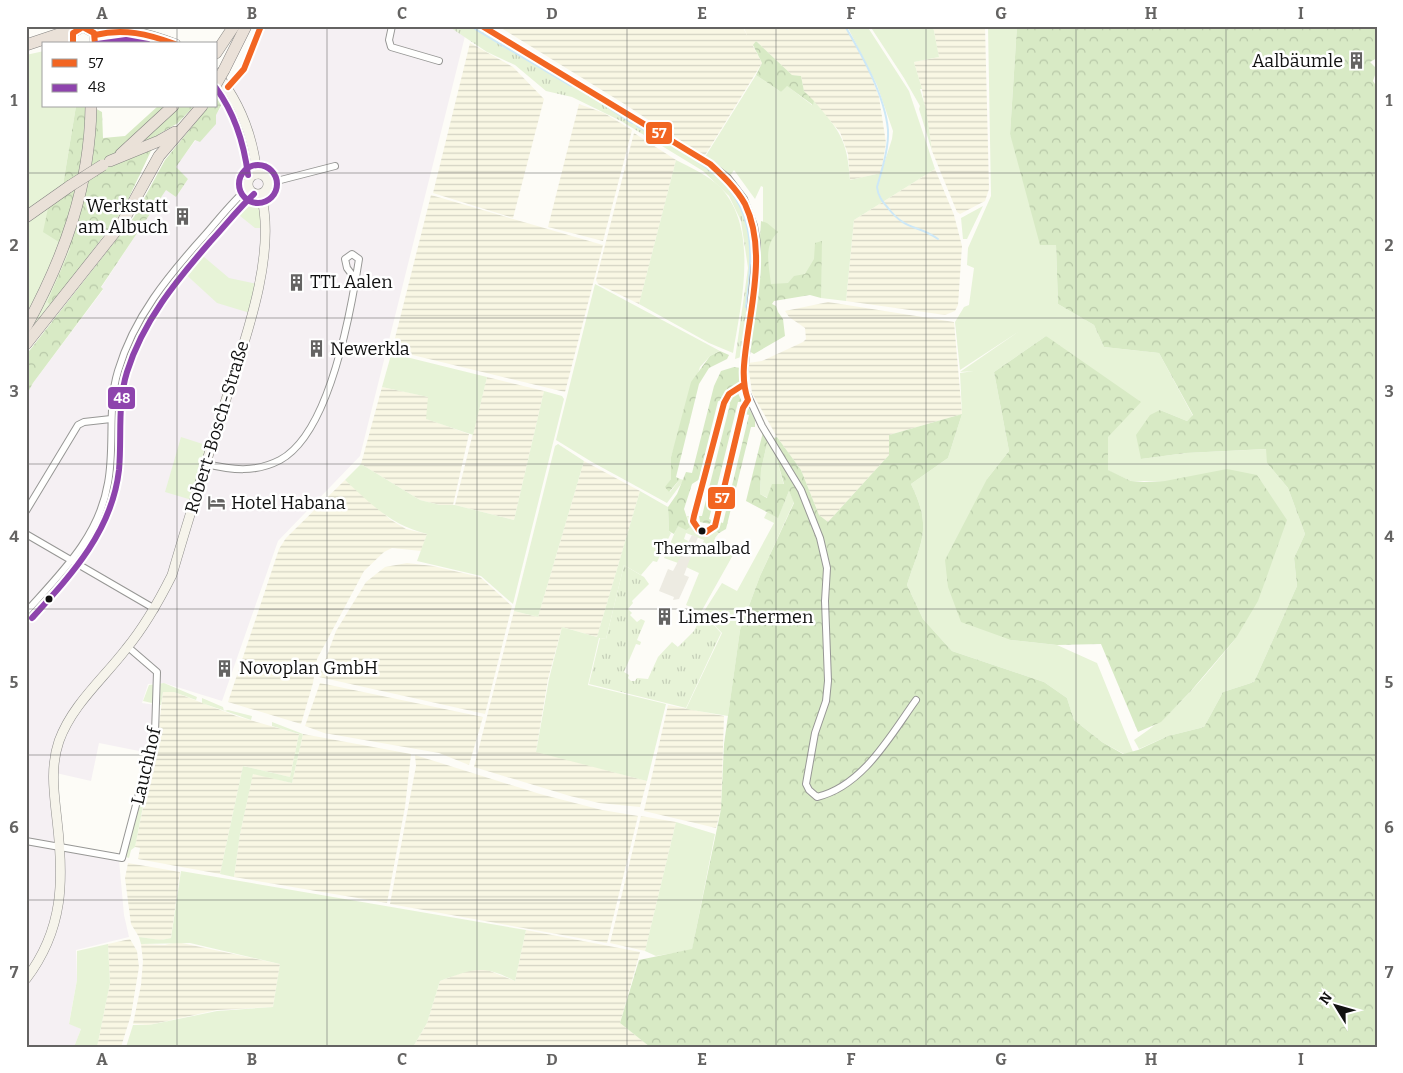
<svg xmlns="http://www.w3.org/2000/svg" width="1403" height="1073" viewBox="0 0 1403 1073" font-family="Bitter,serif">
  <style>
    .industrial { fill: #f5f0f3 }
    .farmland { fill: url(#farmland-rules) }
    .grass { fill: #e7f3d7 }
    .forest { fill: url(#forest-crowns) }
    .park { fill: url(#park-tufts) }
    .plaza { fill: #edebe2 }
    .lines { fill: none; stroke-linecap: round; stroke-linejoin: round }
    .stream { stroke: #cde8f7; stroke-width: 2 }
    .street-casing { stroke: #979795; stroke-width: 8 }
    .secondary-casing { stroke: #8e8d8b; stroke-width: 10 }
    .highway-casing { stroke: #858482; stroke-width: 12 }
    .street { stroke: #fffffe; stroke-width: 6 }
    .secondary { stroke: #f6f4eb; stroke-width: 9 }
    .highway { stroke: #eae1d8; stroke-width: 11 }
    .highway-bridge-casing { stroke: #858482; stroke-width: 12; stroke-linecap: butt }
    .highway-bridge { stroke: #eae1d8; stroke-width: 11 }
    .bus-1-casing { stroke: #fff; stroke-width: 10 }
    .bus-2-casing { stroke: #fff; stroke-width: 10 }
    .bus-1 { stroke: #f26522; stroke-width: 6 }
    .bus-2 { stroke: #8e44ad; stroke-width: 6 }
    .grid { fill: none; stroke: #646362; stroke-width: 1; stroke-opacity: 0.55 }
    .bus-dot { fill: #111; stroke: #fff; stroke-width: 2 }
    .labels { text-anchor: middle; stroke-width: 5; stroke-linejoin: round; paint-order: stroke }
    .bus-label { font-size: 17px; fill: #111; stroke: #fff }
    .poi-label { font-size: 18px; fill: #111; stroke: #fff; text-anchor: start }
    .street-label { font-size: 18px; fill: #111; stroke: #fff }
    .line-badge { stroke: #fff; stroke-width: 2 }
    .badge-label { font-size: 14px; text-anchor: middle; font-weight: bold; fill: #fff }
    .neatline { fill: none; stroke: #646362; stroke-width: 2 }
    .grid-label { font-size: 16px; text-anchor: middle; font-weight: bold; fill: #646362 }
  </style>
  <defs>
    <pattern id="farmland-rules" width="6" height="5" patternUnits="userSpaceOnUse" patternTransform="scale(1.25)"><rect width="6" height="5" fill="#f9f7e4"/><path d="M0 2.5h6" fill="none" stroke="#d4d3c3"/></pattern>
    <pattern id="forest-crowns" width="20" height="18" patternUnits="userSpaceOnUse" patternTransform="scale(1.25)"><rect width="20" height="18" fill="#d8eac5"/><path d="M2 6a3 3 0 1 1 6 0M12 15a3 3 0 1 1 6 0" fill="none" stroke="#b8c8a8"/></pattern>
    <pattern id="park-tufts" width="24" height="20" patternUnits="userSpaceOnUse" patternTransform="scale(1.25)"><rect width="24" height="20" fill="#e7f3d7"/><path d="M3 7l-1-3M5 7V3M7 7l1-3M15 17l-1-3M17 17v-4M19 17l1-3" fill="none" stroke="#c5cfb8"/></pattern>
  </defs>
  <rect width="100%" height="100%" fill="#fdfcf7"/>
  <polygon class="industrial" points="257,26 447,26 465,36 360,456 278,541 222,701 164,683 148,684 142,703 156,705 149,753 99,743 91,781 56,773 62,848 119,860 124,915 129,937 76,950 77,980 69,1023 81,1029 74,1047 26,1047 26,396 33,383 103,290 101,288 166,189 176,197 188,179 175,167 223,105"/>
  <g class="farmland">
    <polygon points="498,26 742,26 747,35 743,26 845,26 865,60 879,97 886,143 881,173 850,180 848,154 840,132 804,91 801,76 792,75 756,41 753,46 762,63 704,157 626,105"/>
    <polygon points="933,26 985,26 989,189 985,201 960,214 957,212 932,151 922,89 914,62 939,57"/>
    <polygon points="470,43 513,67 544,99 513,218 433,193"/>
    <polygon points="579,104 604,113 632,130 603,241 548,227"/>
    <polygon points="634,133 676,160 639,304 598,284 596,280"/>
    <polygon points="935,169 954,215 962,246 958,305 955,311 945,315 846,301 854,220"/>
    <polygon points="431,195 603,245 565,392 392,350"/>
    <polygon points="828,302 954,322 962,414 889,435 889,455 828,522 819,515 801,470 777,437 752,393 748,363 762,361 803,342 806,339 805,328 789,317 785,311"/>
    <polygon points="487,377 544,391 514,520 455,505"/>
    <polygon points="382,387 429,397 427,419 469,434 453,505 440,505 420,500 361,464"/>
    <polygon points="584,461 640,491 597,637 562,627 548,679 536,751 647,781 640,807 599,803 570,796 474,767 514,611 538,617"/>
    <polygon points="345,480 391,520 406,529 427,534 421,551 392,548 384,552 364,571 317,659 313,683 301,724 228,702 279,549 286,538"/>
    <polygon points="407,563 433,566 480,577 512,606 485,714 319,677 336,631 366,582 385,567"/>
    <polygon points="320,683 483,717 469,765 439,753 324,733 305,726"/>
    <polygon points="163,692 174,692 236,716 299,734 290,777 243,766 220,874 138,859 140,848 135,847 158,734"/>
    <polygon points="668,705 724,716 721,809 716,828 644,811"/>
    <polygon points="303,734 411,754 405,807 387,903 234,877 240,834 253,773 292,783"/>
    <polygon points="415,755 540,794 602,810 638,816 607,943 390,904 416,766"/>
    <polygon points="641,816 676,822 645,951 610,943"/>
    <polygon points="128,863 180,872 171,938 161,940 139,937 131,924 125,878"/>
    <polygon points="526,930 640,952 620,1023 650,1047 413,1047 427,1023 440,981 474,968 485,969 515,981"/>
    <polygon points="130,939 137,951 139,967 131,1015 121,1047 97,1047 110,983 108,944"/>
    <polygon points="177,942 280,964 273,1007 217,1010 149,1025 133,1024 141,985 143,961 141,944 165,945"/>
  </g>
  <g class="grass">
    <path d="M847,26H867L909,91L935,169L854,220L846,301L821,298V287H763V187L761,186L755,199L734,170L730,176L705,157L756,75L781,92L786,85L812,105L814,101C840,132 847,138 850,180L881,173L892,139L893,131L877,85Z"/>
    <polygon points="870,26 933,26 939,57 914,62 922,89 920,89 926,109 932,151 919,109 920,106 904,78"/>
    <path d="M988,26H1017L1010,134L1056,245L1058,304L1094,325L1104,347L1159,353L1193,416L1187,421L1160,410L1141,459L1186,453L1267,449V463L1288,488L1305,534L1294,558L1297,586L1254,682L1223,692L1204,727L1168,736L1139,749L1134,740C1178,711 1203,678 1236,638L1165,481H1131L1107,470L1108,437L1046,336L994,372L1009,451L987,479L1011,640L1057,645L1097,663L1133,752L1124,754L1102,742L1074,720L1067,698L1044,682L952,651L923,619L907,585C921,541 933,529 911,484L948,458L962,414L960,373L974,371L960,372L1018,332L960,370L955,322L964,307L969,305L974,268L967,265L968,248L991,196Z"/>
    <polygon points="44,51 44,106 76,106 63,185 62,244 70,249 47,302 51,306 26,338 26,55"/>
    <path d="M676,160C690,167 707,175 719,186C760,227 741,304 733,353L709,343L639,304Z"/>
    <polygon points="282,180 265,215 265,228 255,228 229,207 248,188 253,194 264,193 269,183"/>
    <polygon points="983,206 967,239 963,239 961,218"/>
    <polygon points="197,251 229,278 257,284 250,313 217,303 181,270"/>
    <polygon points="595,284 720,351 710,356 700,367 671,457 671,479 666,487 670,492 680,479 684,480 667,503 592,462 556,440"/>
    <polygon points="394,354 487,377 473,435 426,419 428,397 382,387 391,355"/>
    <path d="M544,391L562,396L564,399L513,604L481,576L417,561L427,534C391,525 372,505 345,480L361,464L420,500L440,505H455L514,520Z"/>
    <polygon points="181,437 209,446 192,500 165,492"/>
    <path d="M768,439C778,455 778,467 784,485L768,498L760,494L761,470Z"/>
    <polygon points="558,444 584,461 538,617 514,611 555,446"/>
    <polygon points="640,491 668,507 669,531 671,533 657,562 653,561 641,575 624,565 606,639 599,638 588,685 666,704 647,781 536,752 549,679 562,627 597,637"/>
    <polygon points="789,491 794,502 760,576 740,630 728,716 686,709 722,633 703,613 722,583 737,591 774,523 764,518 767,512 778,517"/>
    <path d="M687,516H694L693,522C697,530 705,534 713,529L719,533L715,538L717,548L726,552L730,551L729,553L733,555L701,612L686,605L699,573L686,567L696,544L701,547L704,540L686,533L684,539L688,541L678,563L664,558L678,525L690,527Z"/>
    <polygon points="164,683 197,697 196,700 174,692 163,692 161,705 143,701 149,685"/>
    <polygon points="202,698 223,707 224,711 228,710 252,716 251,720 202,703"/>
    <polygon points="272,722 303,734 292,783 253,774 240,834 234,877 220,874 243,766 290,777 299,734 272,726"/>
    <polygon points="142,790 146,791 135,847 131,850 129,858 126,857"/>
    <polygon points="676,822 715,834 692,950 656,956 645,951"/>
    <path d="M181,871L526,930L515,981C482,964 473,969 440,981L427,1023L413,1047H126L133,1025H149L217,1011L273,1007L280,964L190,943L141,944L139,937L161,940L171,938Z"/>
    <polygon points="108,944 110,983 97,1047 74,1047 81,1029 69,1024 77,980 77,951"/>
  </g>
  <g class="forest">
    <path d="M1017,26H1377V58L1370,62L1377,69L1373,81L1377,87V1047H650L620,1023L639,960L692,949L721,809L724,744L740,630L760,576L794,503L789,491L778,518L746,501L763,432L768,439L761,470L760,494L767,498L772,484H784L771,439L777,437L801,470L819,515L828,522L889,455V435L962,414L948,458L911,484C933,529 921,541 907,585L923,619L952,651L1044,682L1067,698L1074,720L1102,742L1123,754L1138,750L1168,736L1204,727L1223,692L1254,682L1297,586L1294,558L1305,534L1288,488L1267,463L1266,449L1186,453L1141,459L1136,435L1150,415L1160,410L1187,421L1193,415L1159,353L1104,347L1094,325L1058,304L1056,245H1040L1010,134Z"/>
    <polygon points="756,41 792,75 801,76 804,91 814,101 813,105 787,86 781,92 756,75 762,63 753,45"/>
    <polygon points="220,89 226,96 216,115 216,124 200,142 195,140 176,167 188,179 176,197 166,190 101,287 103,289 33,383 26,396 26,355 134,217 165,160 209,106 216,106 216,95"/>
    <polygon points="76,106 91,106 102,112 103,138 125,136 158,106 194,106 178,123 159,134 123,210 51,306 47,302 70,249 43,232 48,208 63,185"/>
    <path d="M761,221L767,223L778,232C763,246 769,265 771,284L788,283L794,276L805,274L814,259L815,243L822,241L821,298L810,295L774,301L772,304L776,306L778,312L783,319L785,336L754,354L747,350L757,284Z"/>
    <polygon points="1046,336 1141,402 1108,437 1108,470 1131,481 1144,482 1165,481 1227,469 1257,475 1287,520 1258,601 1236,638 1190,692 1161,722 1138,732 1101,644 1057,645 1011,640 961,622 948,587 945,560 987,479 1009,451 994,372"/>
    <polygon points="720,351 729,355 727,359 709,368 699,384 676,477 680,479 669,492 665,487 671,479 671,457 691,382 710,356"/>
    <polygon points="734,367 741,368 740,383 728,392 722,402 718,401 700,474 703,475 703,477 692,484 684,509 690,527 686,530 678,526 674,534 669,531 668,507 677,494 686,472 692,473 714,386 721,371"/>
    <polygon points="738,393 742,402 738,402 709,519 713,521 710,524 700,522 699,516 702,516 730,404 727,402 731,397"/>
    <polygon points="748,406 755,420 755,427 751,427 726,529 719,533 713,529 716,521 723,523 749,415 745,414"/>
  </g>
  <g class="park">
    <path d="M448,26H476L693,157C704,164 716,170 725,179C772,224 749,301 741,357L735,359L748,268L741,221L729,196L703,171L621,121L572,97L546,91L515,65L487,52Z"/>
    <polygon points="624,565 644,577 649,584 632,601 633,603 628,609 632,613 630,615 637,622 641,619 645,621 637,640 641,642 640,645 636,644 624,672 629,675 628,678 631,681 635,681 637,678 648,679 658,657 672,642 678,647 694,631 703,613 721,633 686,708 589,684 600,638 606,639"/>
  </g>
  <polygon class="plaza" points="692,535 698,537 684,575 689,577 679,599 673,600 674,597 659,591 668,569 673,571"/>
  <g class="lines">
    <g class="stream">
      <path d="M845,26C862,55 885,96 888,130C889,148 882,169 877,187C878,196 882,201 888,208C907,232 917,224 938,239"/>
      <polyline points="475,29 571,86"/>
      <polyline points="583,91 632,123"/>
      <path d="M637,126C709,167 759,185 749,280"/>
      <polyline points="746,307 749,282"/>
    </g>
    <defs>
      <g id="street">
        <polyline points="392,26 389,40 391,47 439,61"/>
        <path d="M482,26L710,164L728,178L744,199L754,226L757,243L743,385L762,426L801,490L820,538L827,568L825,601L828,681L826,701L815,733L806,784L809,790L817,797C863,786 890,736 916,700"/>
        <polyline points="228,87 244,69 261,26"/>
        <polyline points="269,183 335,166"/>
        <path d="M206,464C232,470 255,473 280,460C330,433 351,311 359,259L352,254L345,259L347,268L356,280"/>
        <polyline points="26,511 78,425 84,422 111,419"/>
        <polyline points="26,534 155,609"/>
        <path d="M26,612C61,573 99,537 108,483C115,446 107,407 118,371C134,317 168,276 205,235C219,219 232,202 248,188"/>
        <polyline points="26,841 122,858 155,733 157,672 128,647"/>
      </g>
      <g id="secondary">
        <path d="M95,35C125,26 147,33 176,44"/>
        <polyline points="72,44 73,33 83,27 94,33 95,44"/>
        <path d="M216,73C240,102 253,137 257,174"/>
        <circle cx="258" cy="184" r="10"/>
        <path d="M26,979C64,929 64,880 57,820C54,793 50,767 59,741C72,705 103,679 126,649C145,626 159,601 172,575C188,520 205,466 222,412C241,351 278,257 261,195"/>
      </g>
      <g id="highway">
        <polyline points="53,40 72,39"/>
        <polyline points="26,45 62,33 72,26"/>
        <polyline points="216,53 234,26"/>
        <polyline points="224,70 246,26"/>
        <polyline points="121,154 173,106"/>
        <polyline points="110,161 159,141 175,132"/>
        <polyline points="26,217 70,186"/>
        <path d="M26,327C64,257 90,187 91,106"/>
        <polyline points="26,344 122,223 159,156 202,106"/>
      </g>
    </defs>
    <use href="#street" class="street-casing"/>
    <use href="#secondary" class="secondary-casing"/>
    <use href="#highway" class="highway-casing"/>
    <use href="#street" class="street"/>
    <use href="#secondary" class="secondary"/>
    <use href="#highway" class="highway"/>
    <defs>
      <g id="highway-bridge">
        <polyline points="216,84 224,70"/>
        <polyline points="70,186 103,165"/>
      </g>
    </defs>
    <use href="#highway-bridge" class="highway-bridge-casing"/>
    <use href="#highway-bridge" class="highway-bridge"/>
    <defs>
      <g id="bus-1">
        <path d="M482,26L710,164C723,176 736,188 745,204C765,246 753,296 747,340C744,361 741,380 748,400L743,408L715,526L706,532L699,530L693,521L694,516L724,403L729,394L743,385"/>
        <path d="M95,35C124,28 148,34 175,44"/>
        <polyline points="73,44 73,33 83,27 94,33 95,44"/>
        <polyline points="228,87 244,69 261,26"/>
      </g>
      <g id="bus-2">
        <polyline points="97,44 126,40 148,44"/>
        <path d="M216,88C235,114 244,143 248,175"/>
        <circle cx="258" cy="184" r="19"/>
        <path d="M32,618C72,574 112,531 119,470C122,437 117,404 127,372C143,321 176,281 210,242C225,226 238,209 254,194"/>
      </g>
    </defs>
    <use href="#bus-1" class="bus-1-casing"/>
    <use href="#bus-2" class="bus-2-casing"/>
    <use href="#bus-1" class="bus-1"/>
    <use href="#bus-2" class="bus-2"/>
  </g>
  <path class="grid" d="M177,26V44M327,26V1047M477,26V1047M627,26V1047M776,26V1047M926,26V1047M1076,26V1047M1226,26V1047M177,106V1047M26,173H1377M26,318H1377M26,464H1377M26,609H1377M26,755H1377M26,900H1377"/>
  <defs>
    <symbol id="building-bare" viewBox="-9 -9 18 18"><path d="M-4-6H4V6H1V3H-1V6H-4ZM-2.5-4.3h1.7v1.8h-1.7ZM.8-4.3h1.7v1.8H.8ZM-2.5-1h1.7V.8h-1.7ZM.8-1h1.7V.8H.8Z" fill="#646362" stroke="#fff" stroke-width="2.5" paint-order="stroke"/></symbol>
    <symbol id="hotel-bare" viewBox="-9 -9 18 18"><path d="M-6-4.5h1.5V1H6V5H4.5V3h-9V5H-6ZM-4 0a1.8 1.8 0 1 1 3.6 0ZM.5 0V-2.5h3Q6-2.5 6 0Z" fill="#646362" stroke="#fff" stroke-width="2.5" paint-order="stroke"/></symbol>
  </defs>
  <g fill-rule="evenodd">
    <use href="#building-bare" x="1344" y="48" width="25" height="25"/>
    <use href="#building-bare" x="170" y="204" width="25" height="25"/>
    <use href="#building-bare" x="284" y="270" width="25" height="25"/>
    <use href="#building-bare" x="304" y="336" width="25" height="25"/>
    <use href="#hotel-bare" x="204" y="490" width="25" height="25"/>
    <use href="#building-bare" x="652" y="604" width="25" height="25"/>
    <use href="#building-bare" x="212" y="656" width="25" height="25"/>
  </g>
  <g class="bus-dot">
    <circle cx="702" cy="531" r="4.5"/>
    <circle cx="49" cy="599" r="4.5"/>
  </g>
  <g class="labels">
    <g class="bus-label">
      <text x="702" y="554">Thermalbad</text>
    </g>
    <g class="poi-label">
      <text x="1343" y="67" text-anchor="end">Aalbäumle</text>
      <text x="168" y="212" text-anchor="end">Werkstatt<tspan x="168" dy="21">am Albuch</tspan></text>
      <text x="310" y="288">TTL Aalen</text>
      <text x="330" y="355">Newerkla</text>
      <text x="231" y="509">Hotel Habana</text>
      <text x="678" y="623">Limes-Thermen</text>
      <text x="239" y="674">Novoplan GmbH</text>
    </g>
    <g class="street-label">
      <text transform="translate(217 427) rotate(-73)" y="6">Robert-Bosch-Straße</text>
      <text transform="translate(146 766) rotate(-77)" y="6">Lauchhof</text>
    </g>
  </g>
  <g class="line-badge">
    <rect x="645" y="121" width="28" height="24" rx="5" fill="#f26522"/>
    <rect x="107" y="386" width="29" height="24" rx="5" fill="#8e44ad"/>
    <rect x="707" y="486" width="29" height="24" rx="5" fill="#f26522"/>
  </g>
  <g class="badge-label">
    <text x="659" y="138">57</text>
    <text x="122" y="403">48</text>
    <text x="722" y="503">57</text>
  </g>
  <rect width="1403" height="1073" fill="none" stroke="#ffffff" stroke-width="55"/>
  <rect x="42" y="42" width="175" height="65" fill="#ffffff" stroke="#a0a0a0"/>
  <rect x="52" y="59" width="25" height="8" fill="#f26522" stroke="#a0a0a0"/>
  <text x="88" y="68" font-size="15" fill="#111111">57</text>
  <rect x="52" y="84" width="25" height="8" fill="#8e44ad" stroke="#a0a0a0"/>
  <text x="88" y="92" font-size="15" fill="#111111">48</text>
  <g transform="translate(1336 1006) rotate(307)" stroke="#ffffff" stroke-width="4" paint-order="stroke">
  <path d="M0-4L9 19L0 12L-9 19Z" fill="#111111"/>
  <text y="-8" font-size="14" font-weight="bold" text-anchor="middle" fill="#111111">N</text>
  </g>
  <rect x="28" y="28" width="1348" height="1018" class="neatline"/>
  <g class="grid-label">
    <text x="102" y="19">A</text>
    <text x="252" y="19">B</text>
    <text x="402" y="19">C</text>
    <text x="552" y="19">D</text>
    <text x="702" y="19">E</text>
    <text x="851" y="19">F</text>
    <text x="1001" y="19">G</text>
    <text x="1151" y="19">H</text>
    <text x="1301" y="19">I</text>
    <text x="14" y="106">1</text>
    <text x="1389" y="106">1</text>
    <text x="14" y="251">2</text>
    <text x="1389" y="251">2</text>
    <text x="14" y="397">3</text>
    <text x="1389" y="397">3</text>
    <text x="14" y="542">4</text>
    <text x="1389" y="542">4</text>
    <text x="14" y="688">5</text>
    <text x="1389" y="688">5</text>
    <text x="14" y="833">6</text>
    <text x="1389" y="833">6</text>
    <text x="14" y="978">7</text>
    <text x="1389" y="978">7</text>
    <text x="102" y="1065">A</text>
    <text x="252" y="1065">B</text>
    <text x="402" y="1065">C</text>
    <text x="552" y="1065">D</text>
    <text x="702" y="1065">E</text>
    <text x="851" y="1065">F</text>
    <text x="1001" y="1065">G</text>
    <text x="1151" y="1065">H</text>
    <text x="1301" y="1065">I</text>
  </g>
</svg>
